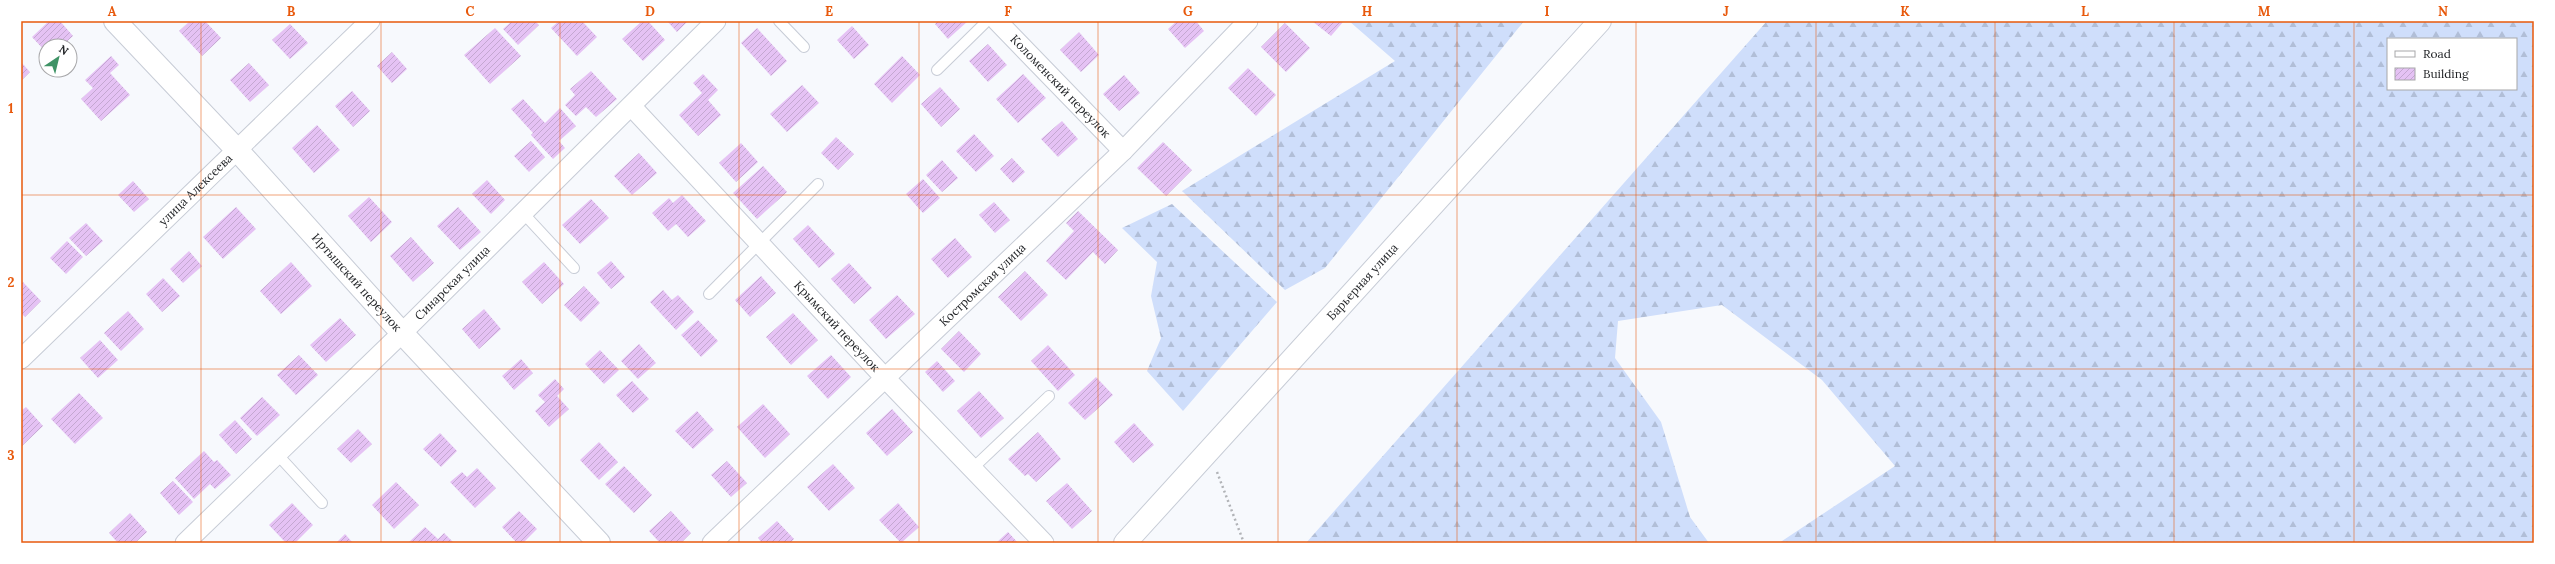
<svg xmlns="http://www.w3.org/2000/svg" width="2555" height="564" viewBox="0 0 2555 564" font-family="Lora,serif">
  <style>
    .forest { fill: url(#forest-firs); fill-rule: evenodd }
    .building { fill: url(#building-hatch) }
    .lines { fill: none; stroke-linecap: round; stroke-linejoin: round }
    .service-casing { stroke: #c7ccd6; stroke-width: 12 }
    .minor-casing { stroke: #c7ccd6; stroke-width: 21 }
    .tertiary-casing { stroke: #c7ccd6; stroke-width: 24 }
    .path { stroke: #b1b3b7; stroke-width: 2.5; stroke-dasharray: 2 3; stroke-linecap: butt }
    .service { stroke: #fff; stroke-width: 10 }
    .minor { stroke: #fff; stroke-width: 19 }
    .tertiary { stroke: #fff; stroke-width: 22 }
    .grid { fill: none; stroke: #e8590c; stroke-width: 1; stroke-opacity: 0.55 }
    .labels { text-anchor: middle; stroke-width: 4; stroke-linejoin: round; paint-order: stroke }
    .street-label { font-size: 12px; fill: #222427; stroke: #fff }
    .neatline { fill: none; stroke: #e8590c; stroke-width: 1.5 }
    .grid-label { font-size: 13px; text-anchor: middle; font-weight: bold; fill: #e8590c }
  </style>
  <defs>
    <pattern id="forest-firs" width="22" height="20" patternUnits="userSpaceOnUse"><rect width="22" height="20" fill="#cfdefb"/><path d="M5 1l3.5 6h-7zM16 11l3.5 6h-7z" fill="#b1bed7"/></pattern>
    <pattern id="building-hatch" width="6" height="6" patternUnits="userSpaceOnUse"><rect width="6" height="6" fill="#e5c2f4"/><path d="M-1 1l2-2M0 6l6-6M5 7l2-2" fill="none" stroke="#c4a7d1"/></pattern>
  </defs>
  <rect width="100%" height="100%" fill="#f7f9fd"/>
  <g class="forest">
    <polygon points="1349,21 1524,21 1325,268 1285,290 1182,191 1395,61"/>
    <path d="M1767,21H2534V543H1779L1895,466L1822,380L1722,305L1618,321L1615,358L1661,422L1690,517L1709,543H1306ZM2388,39H2516V89H2388Z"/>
    <polygon points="1172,204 1277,302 1183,411 1147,371 1161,338 1151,296 1157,262 1122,228"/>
  </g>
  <g class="building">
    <polygon points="49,21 60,21 73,36 62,46 46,46 46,52 32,37"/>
    <polygon points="190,21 205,21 221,38 202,56 179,31"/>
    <polygon points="512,21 535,21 539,25 518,45 503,29"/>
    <polygon points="559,21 582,21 597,37 577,56 551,28"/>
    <polygon points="642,21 648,21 665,40 643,61 622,39"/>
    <polygon points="667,21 688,21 677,32"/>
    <polygon points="938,21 968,21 948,39 935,24"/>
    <polygon points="1177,21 1196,21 1204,31 1185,48 1168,29"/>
    <polygon points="1312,21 1342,21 1343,22 1331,36"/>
    <polygon points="1285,23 1310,48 1286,72 1261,47"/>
    <polygon points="290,24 308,43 290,59 272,40"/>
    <polygon points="852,26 869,45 854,59 837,40"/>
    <polygon points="495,28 521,56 490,84 464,55"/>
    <polygon points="757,28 787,61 771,76 741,43"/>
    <polygon points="1079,32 1099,55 1081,72 1060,50"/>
    <polygon points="988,44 1007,65 988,82 969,61"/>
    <polygon points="392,52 407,69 392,83 377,66"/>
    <polygon points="111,56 119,65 110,73 130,95 101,121 81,99 93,88 85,80"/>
    <polygon points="902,56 920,75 892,103 874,84"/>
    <polygon points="21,62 30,72 21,81"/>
    <polygon points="249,63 269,85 250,102 230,80"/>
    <polygon points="1248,68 1276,95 1256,116 1228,88"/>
    <polygon points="591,71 617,99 596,117 586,107 576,116 565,105 575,95 570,89"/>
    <polygon points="703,74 718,90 708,100 721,115 698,136 679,115 702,93 693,83"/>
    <polygon points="1023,74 1046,98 1018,123 996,99"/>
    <polygon points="1124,75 1140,93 1119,111 1103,94"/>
    <polygon points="802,85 819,103 787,132 770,114"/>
    <polygon points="940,87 960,109 941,127 921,104"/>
    <polygon points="352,91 370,111 353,127 335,106"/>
    <polygon points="523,99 545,123 560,108 576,126 559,141 565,148 553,159 531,135 533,133 511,109"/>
    <polygon points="1062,121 1078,139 1058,157 1041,139"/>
    <polygon points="317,125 340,150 314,173 292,148"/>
    <polygon points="974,134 994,156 976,172 956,151"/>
    <polygon points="836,137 854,154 838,170 821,153"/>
    <polygon points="531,141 545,157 529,172 514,156"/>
    <polygon points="1163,142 1192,170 1166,196 1137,168"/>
    <polygon points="741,143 758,162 736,182 719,163"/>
    <polygon points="639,153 657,173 632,195 614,176"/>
    <polygon points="1012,158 1025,172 1013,183 1000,169"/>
    <polygon points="942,160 958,178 942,192 926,175"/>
    <polygon points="763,166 787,192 757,219 733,193"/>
    <polygon points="923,179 940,198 923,213 906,194"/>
    <polygon points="487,180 505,200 491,214 472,194"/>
    <polygon points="133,181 149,199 134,212 118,195"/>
    <polygon points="682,195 706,221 688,237 676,224 668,231 652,213 669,198 673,203"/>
    <polygon points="369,197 392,222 371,242 348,216"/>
    <polygon points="591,199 609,218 580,244 562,225"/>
    <polygon points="994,202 1010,220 995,233 979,215"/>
    <polygon points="236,207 256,229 223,259 203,237"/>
    <polygon points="458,207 481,232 460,250 437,226"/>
    <polygon points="1078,211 1118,250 1105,264 1093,252 1066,280 1046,261 1074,231 1066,223"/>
    <polygon points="86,223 103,241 86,256 69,238"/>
    <polygon points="808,225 835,254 819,268 793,239"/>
    <polygon points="411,237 434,263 413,282 390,256"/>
    <polygon points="955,238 972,257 948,278 931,259"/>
    <polygon points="67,241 83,257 66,274 50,258"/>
    <polygon points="189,251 202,266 183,283 170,269"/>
    <polygon points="611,261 625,277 611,289 597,273"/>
    <polygon points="291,262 312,286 281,314 260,291"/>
    <polygon points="544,262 564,284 542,304 522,282"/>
    <polygon points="849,263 872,288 854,304 831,279"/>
    <polygon points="1025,271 1048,295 1021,321 998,297"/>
    <polygon points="761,276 776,293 750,317 735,300"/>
    <polygon points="163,278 180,296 162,312 146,294"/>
    <polygon points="21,280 41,301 25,317 21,313"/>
    <polygon points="584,286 600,303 581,322 564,305"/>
    <polygon points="663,290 672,300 678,295 694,312 676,330 650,302"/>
    <polygon points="897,295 915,314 886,339 869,320"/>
    <polygon points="484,309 501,329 479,349 462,329"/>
    <polygon points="128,311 144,329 121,351 104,333"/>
    <polygon points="793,313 818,340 791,365 766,337"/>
    <polygon points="340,318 356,335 326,362 310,345"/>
    <polygon points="698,320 718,341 701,357 681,335"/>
    <polygon points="959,331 981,354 964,372 941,349"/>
    <polygon points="100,340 118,360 98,378 80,358"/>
    <polygon points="639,344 656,363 638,379 621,361"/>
    <polygon points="1048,345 1075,375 1058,391 1031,361"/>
    <polygon points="600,350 619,370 604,384 585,364"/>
    <polygon points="299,355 318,375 296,395 277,375"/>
    <polygon points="831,355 851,377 828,399 807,376"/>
    <polygon points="521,359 533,373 514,390 502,376"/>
    <polygon points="937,361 955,381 943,392 925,372"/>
    <polygon points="1096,377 1113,395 1085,420 1068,403"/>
    <polygon points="555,379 564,389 557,396 569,409 549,427 535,411 545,402 538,395"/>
    <polygon points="632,381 649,399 633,413 616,395"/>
    <polygon points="979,391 1004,418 981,438 957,411"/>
    <polygon points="79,393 103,418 75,444 51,419"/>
    <polygon points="262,397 280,415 257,436 240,418"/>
    <polygon points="763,404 790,434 765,458 737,427"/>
    <polygon points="26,407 43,426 21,447 21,411"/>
    <polygon points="892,409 913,432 887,456 866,433"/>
    <polygon points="697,411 714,430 693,449 675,431"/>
    <polygon points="235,420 252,439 236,454 219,435"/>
    <polygon points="1134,423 1154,445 1133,463 1114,442"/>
    <polygon points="358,429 372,444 351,463 337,449"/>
    <polygon points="1038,432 1061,459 1036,482 1028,474 1025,476 1008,459"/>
    <polygon points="440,433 457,451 441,467 423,449"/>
    <polygon points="599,442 618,462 599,480 580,460"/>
    <polygon points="204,451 214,462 217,460 231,475 215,489 210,484 194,499 175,478"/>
    <polygon points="727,461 747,483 731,497 711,475"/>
    <polygon points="833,464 855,488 829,511 807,487"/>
    <polygon points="624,466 652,495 634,513 605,484"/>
    <polygon points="477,468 496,488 475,508 450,482 462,472 467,477"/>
    <polygon points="173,481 193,502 179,515 160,493"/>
    <polygon points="396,482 419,505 394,529 372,505"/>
    <polygon points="1067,483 1092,511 1072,529 1046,501"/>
    <polygon points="292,503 313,525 295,543 286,543 269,525"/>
    <polygon points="898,503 919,527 901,543 879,520"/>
    <polygon points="519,511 537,529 523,543 517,543 502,527"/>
    <polygon points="671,511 691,533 681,543 660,543 649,531"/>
    <polygon points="130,513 147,532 135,543 118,543 109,533"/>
    <polygon points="777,521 794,539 790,543 762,543 758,538"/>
    <polygon points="425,527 438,539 444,533 454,543 408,543"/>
    <polygon points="1008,532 1018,543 996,543"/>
    <polygon points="345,534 353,543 336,543"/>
  </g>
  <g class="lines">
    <defs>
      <g id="service">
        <polyline points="779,21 804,47"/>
        <polyline points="937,70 987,21"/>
        <polyline points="524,214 574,268"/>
        <polyline points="709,294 818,184"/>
        <polyline points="277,454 322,503"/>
        <polyline points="972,469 1049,396"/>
      </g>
      <g id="minor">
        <path id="s1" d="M997,21L1123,151"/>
        <path id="s2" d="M632,107L885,378L1044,543"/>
        <path id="s3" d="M21,359L370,21"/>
        <path id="s4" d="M185,543L402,333L716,21"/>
        <path id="s5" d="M712,543L1123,151L1248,21"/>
      </g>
      <g id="tertiary">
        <path id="s6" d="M115,21L238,151L402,333L599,543"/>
        <path id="s7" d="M1125,543L1600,21"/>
      </g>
    </defs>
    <use href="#service" class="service-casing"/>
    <use href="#minor" class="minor-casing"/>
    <use href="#tertiary" class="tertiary-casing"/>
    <polyline class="path" points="1217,472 1244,543"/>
    <use href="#service" class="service"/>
    <use href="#minor" class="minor"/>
    <use href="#tertiary" class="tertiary"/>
  </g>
  <path class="grid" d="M201,21V543M381,21V543M560,21V543M739,21V543M919,21V543M1098,21V543M1278,21V543M1457,21V543M1636,21V543M1816,21V543M1995,21V543M2174,21V543M2354,21V543M21,195H2534M21,369H2534"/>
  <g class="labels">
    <g class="street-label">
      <text dy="4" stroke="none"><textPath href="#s1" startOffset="91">Коломенский переулок</textPath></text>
      <text dy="4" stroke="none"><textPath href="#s3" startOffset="243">улица Алексеева</textPath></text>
      <text dy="4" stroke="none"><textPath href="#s7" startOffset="353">Барьерная улица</textPath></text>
      <text dy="4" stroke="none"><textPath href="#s6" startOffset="356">Иртышский переулок</textPath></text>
      <text dy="4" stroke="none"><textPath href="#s4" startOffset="373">Синарская улица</textPath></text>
      <text dy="4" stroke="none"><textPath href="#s5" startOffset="374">Костромская улица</textPath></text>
      <text dy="4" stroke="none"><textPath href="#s2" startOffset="300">Крымский переулок</textPath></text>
    </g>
  </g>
  <rect width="2555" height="564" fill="none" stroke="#ffffff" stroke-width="44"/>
  <rect x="2387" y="38" width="130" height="52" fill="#ffffff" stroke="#a7a7a9"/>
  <rect x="2395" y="51" width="20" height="6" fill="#ffffff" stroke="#a7a7a9"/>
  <text x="2423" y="58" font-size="12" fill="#222427">Road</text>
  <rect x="2395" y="68" width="20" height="12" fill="url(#building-hatch)" stroke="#a7a7a9"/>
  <text x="2423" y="78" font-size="12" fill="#222427">Building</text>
  <g transform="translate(58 58) rotate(35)"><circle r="19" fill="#ffffff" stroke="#a7a7a9"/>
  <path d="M0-3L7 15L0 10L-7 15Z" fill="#3f9366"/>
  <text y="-6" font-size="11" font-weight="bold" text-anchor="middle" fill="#222427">N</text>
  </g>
  <rect x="22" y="22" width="2511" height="520" class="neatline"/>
  <g class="grid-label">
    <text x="112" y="16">A</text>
    <text x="291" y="16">B</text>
    <text x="470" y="16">C</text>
    <text x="650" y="16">D</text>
    <text x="829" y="16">E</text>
    <text x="1008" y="16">F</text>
    <text x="1188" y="16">G</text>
    <text x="1367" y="16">H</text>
    <text x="1547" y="16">I</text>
    <text x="1726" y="16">J</text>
    <text x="1905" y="16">K</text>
    <text x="2085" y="16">L</text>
    <text x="2264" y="16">M</text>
    <text x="2443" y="16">N</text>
    <text x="11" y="113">1</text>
    <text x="11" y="287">2</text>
    <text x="11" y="460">3</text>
  </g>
</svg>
